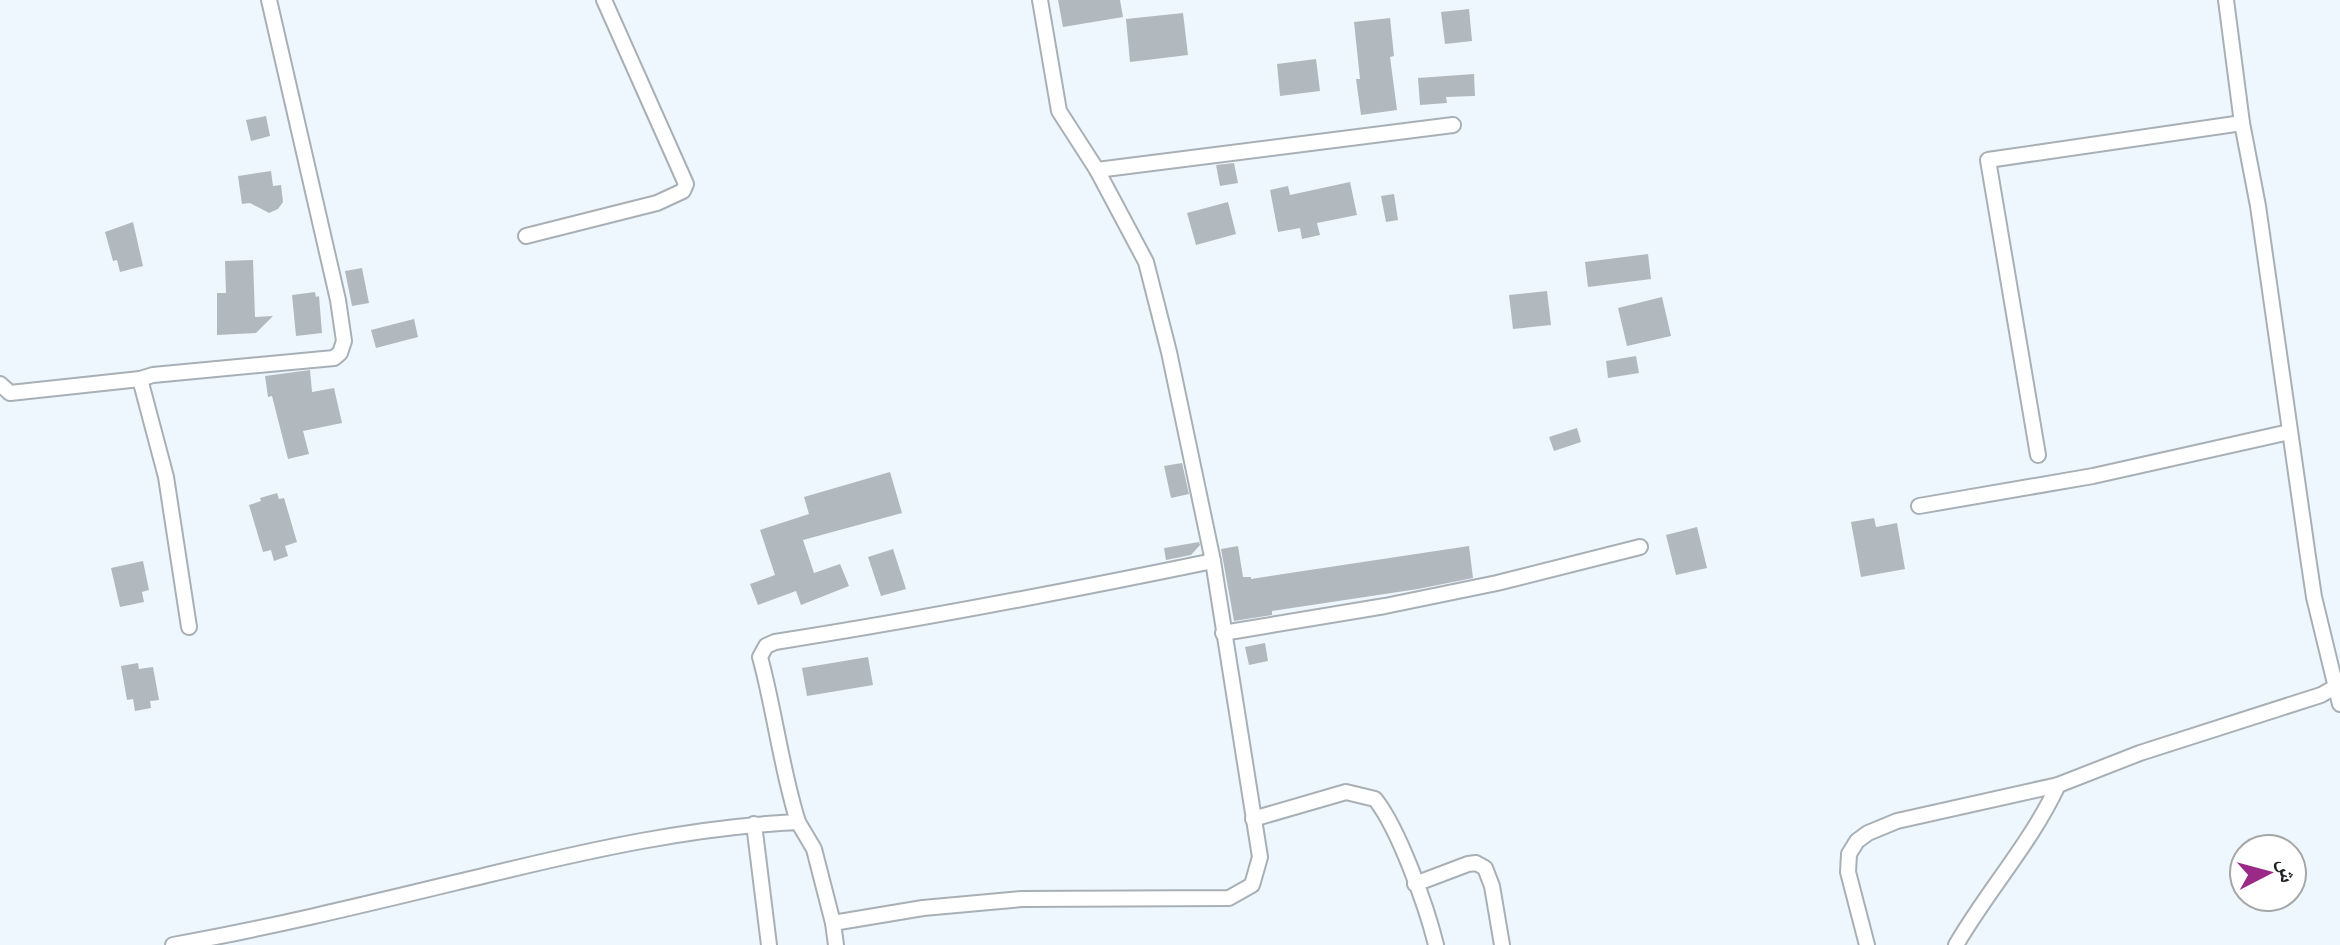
<svg xmlns="http://www.w3.org/2000/svg" width="2340" height="945" viewBox="0 0 2340 945" font-family="'Nunito Sans','Noto Naskh Arabic',sans-serif">
  <style>
    .building { fill: #b1b9bf }
    .lines { fill: none; stroke-linecap: round; stroke-linejoin: round }
    .street-casing { stroke: #a8b0b6; stroke-width: 18 }
    .street { stroke: #fff; stroke-width: 14 }
  </style>
  <rect width="100%" height="100%" fill="#eff7fe"/>
  <g class="building">
    <polygon points="1058,0 1120,0 1123,17 1063,27"/>
    <polygon points="1469,9 1472,41 1445,44 1441,12"/>
    <polygon points="1183,13 1188,55 1130,62 1126,19"/>
    <polygon points="1390,18 1394,56 1390,57 1397,110 1361,115 1356,79 1360,79 1354,22"/>
    <polygon points="1316,59 1320,91 1280,96 1277,64"/>
    <polygon points="1474,74 1475,96 1446,97 1447,103 1420,105 1418,78"/>
    <polygon points="266,116 270,136 251,141 246,120"/>
    <polygon points="1234,163 1238,183 1220,186 1216,165"/>
    <polygon points="271,171 273,186 281,185 283,202 278,209 269,213 250,203 242,204 238,176"/>
    <polygon points="1350,182 1357,215 1317,223 1320,235 1302,239 1300,228 1278,232 1270,190 1288,186 1290,195"/>
    <polygon points="1394,194 1398,220 1386,222 1381,196"/>
    <polygon points="1228,202 1236,234 1196,245 1187,213"/>
    <polygon points="133,222 143,266 120,272 117,260 113,261 105,232"/>
    <polygon points="1648,254 1651,279 1588,287 1585,262"/>
    <polygon points="253,260 255,317 273,316 256,333 217,335 217,293 226,293 225,261"/>
    <polygon points="362,268 369,303 352,306 345,271"/>
    <polygon points="1547,291 1551,325 1513,329 1509,295"/>
    <polygon points="315,292 316,297 319,296 322,333 296,336 292,295"/>
    <polygon points="1662,297 1671,336 1627,346 1618,308"/>
    <polygon points="414,319 418,337 376,348 371,330"/>
    <polygon points="1636,356 1639,373 1608,378 1606,361"/>
    <polygon points="310,370 312,392 334,388 342,423 303,431 309,454 288,459 272,396 268,397 265,376"/>
    <polygon points="1577,428 1581,442 1554,451 1549,437"/>
    <polygon points="1182,463 1189,494 1171,498 1164,466"/>
    <polygon points="890,472 902,513 803,540 814,573 840,564 849,586 801,605 796,591 758,605 750,584 775,575 760,530 809,514 804,497"/>
    <polygon points="277,493 279,499 284,498 297,542 285,546 288,556 274,561 271,550 263,552 249,505 261,501 260,498"/>
    <polygon points="1874,518 1876,527 1897,523 1905,569 1861,577 1851,522"/>
    <polygon points="1697,527 1707,568 1676,575 1666,535"/>
    <polygon points="1199,542 1200,545 1191,555 1166,560 1164,548"/>
    <polygon points="1238,546 1243,577 1251,577 1251,579 1469,546 1473,578 1418,589 1272,611 1272,615 1234,621 1221,549"/>
    <polygon points="893,549 906,589 881,596 868,557"/>
    <polygon points="143,561 149,590 142,592 144,602 120,607 111,568"/>
    <polygon points="1265,643 1268,661 1249,665 1245,647"/>
    <polygon points="868,657 873,685 807,696 802,668"/>
    <polygon points="138,663 139,669 153,667 159,700 150,701 151,708 135,711 133,699 127,700 121,666"/>
  </g>
  <g class="lines">
    <defs>
      <g id="street">
        <polyline points="2226,0 2242,123 2258,206 2308,557 2314,597 2340,704"/>
        <polyline points="1097,170 1453,125"/>
        <polyline points="526,236 657,203 683,191 686,184 604,0"/>
        <polyline points="0,384 10,393 140,379"/>
        <polyline points="2038,455 1988,160 2242,123"/>
        <polyline points="1919,506 2093,476 2289,432"/>
        <polyline points="189,627 166,477 140,379 153,375 334,358 340,353 344,341 338,300 269,0"/>
        <polyline points="1223,633 1385,606 1497,583 1640,547"/>
        <path d="M1253,819L1346,792L1375,799C1399,829 1427,908 1436,945"/>
        <path d="M798,822C781,768 775,712 760,657L766,646L775,642C922,619 1068,591 1213,561"/>
        <polyline points="754,824 769,945"/>
        <polyline points="1415,884 1468,864 1476,863 1485,868 1492,886 1502,945"/>
        <polyline points="833,923 836,945"/>
        <path d="M173,945C279,926 383,900 487,875C590,850 692,827 798,822L814,849L833,923L923,908L1022,899L1229,898L1252,885L1260,857L1213,561L1169,352L1146,262L1097,170L1059,111L1040,0"/>
        <polyline points="1867,945 1848,872 1849,854 1857,841 1868,833 1897,821 2058,785 2140,753 2321,695 2337,686"/>
        <path d="M1956,945C1988,890 2031,843 2058,785"/>
      </g>
    </defs>
    <use href="#street" class="street-casing"/>
    <use href="#street" class="street"/>
  </g>
  <g transform="translate(2268 873) rotate(84)"><circle r="38" fill="#ffffff" stroke="#a5a7a7" stroke-width="2"/>
  <path d="M0-6L14 30L0 20L-14 30Z" fill="#9b2a87"/>
  <text y="-12" font-size="22" font-weight="bold" text-anchor="middle" fill="#1f2224">ش</text>
  </g>
</svg>
